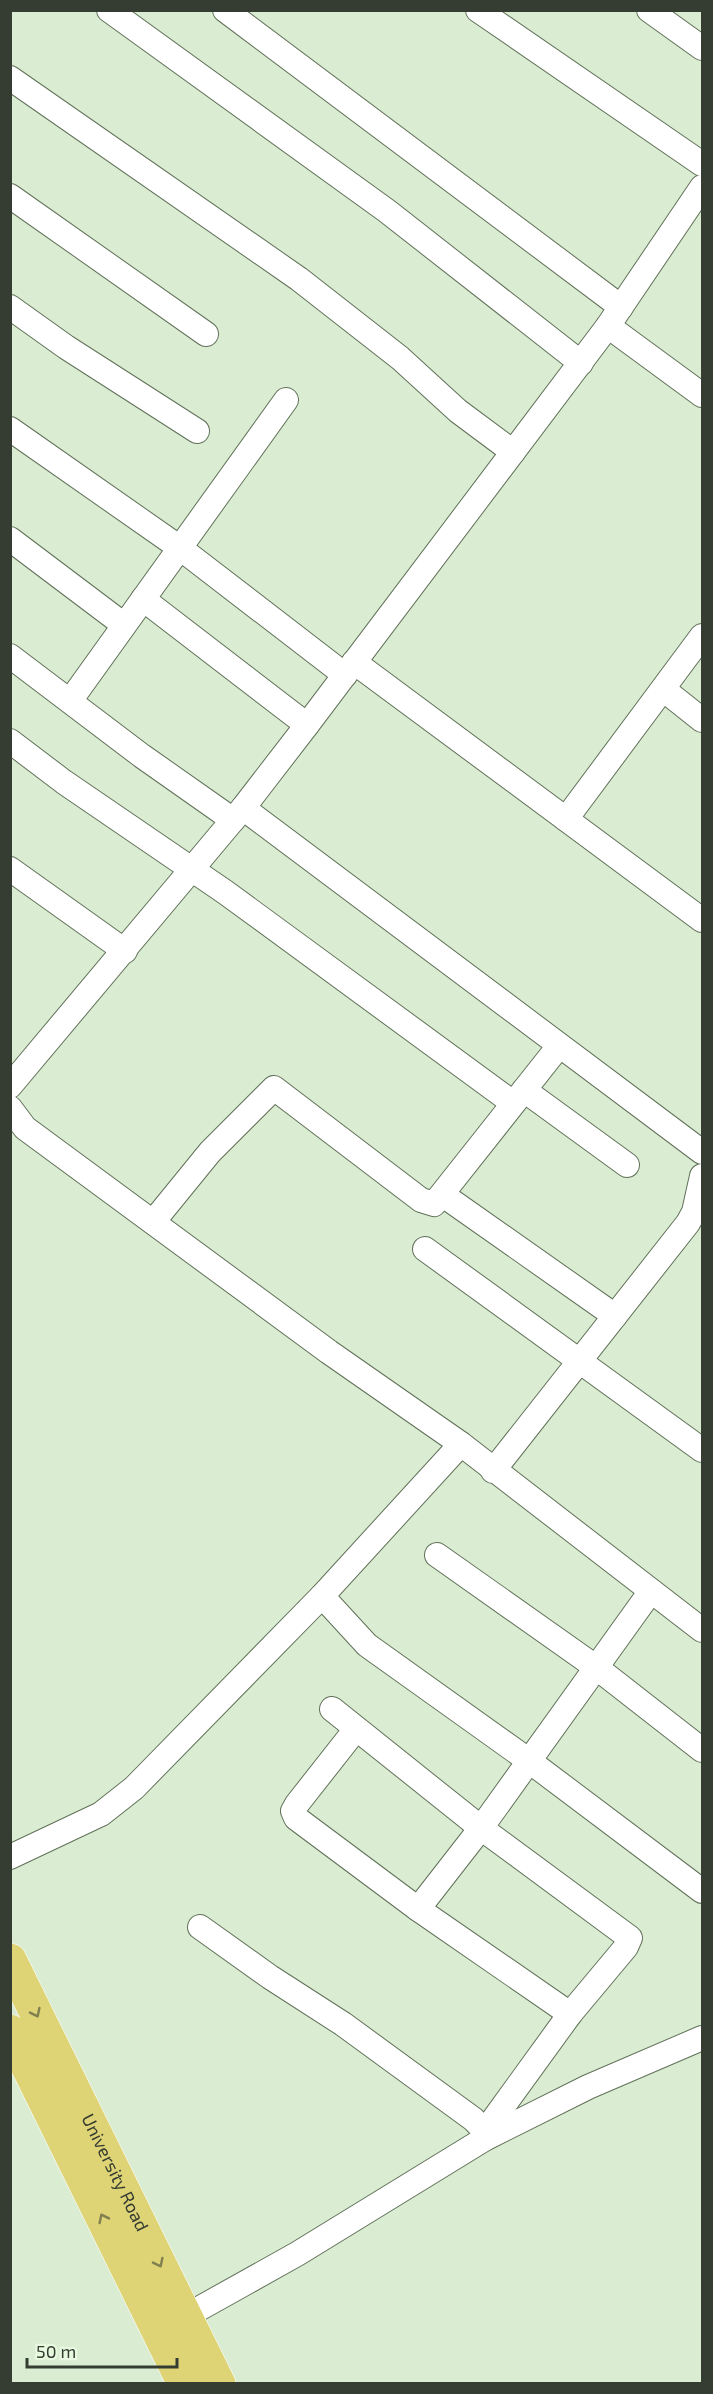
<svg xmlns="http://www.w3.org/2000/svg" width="713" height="2394" viewBox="0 0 713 2394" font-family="'Exo 2',sans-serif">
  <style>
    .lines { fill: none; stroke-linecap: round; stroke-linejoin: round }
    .street-casing { stroke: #617159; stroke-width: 26 }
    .highway-casing { stroke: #fff; stroke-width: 34 }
    .street { stroke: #fff; stroke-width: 24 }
    .highway { stroke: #ded375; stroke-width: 33 }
    .oneway { stroke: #818050 }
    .labels { text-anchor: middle; stroke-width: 5; stroke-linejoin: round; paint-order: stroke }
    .street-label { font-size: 18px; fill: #353c32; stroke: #e7fadf }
  </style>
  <rect width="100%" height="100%" fill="#daedd2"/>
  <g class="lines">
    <defs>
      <g id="street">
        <polyline points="109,10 387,211 581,363"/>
        <polyline points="225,10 621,307"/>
        <polyline points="478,10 702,164"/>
        <polyline points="649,10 702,48"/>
        <polyline points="10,78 299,279 400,358 458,411 513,452"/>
        <polyline points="10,196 206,334"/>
        <polyline points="10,307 66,347 197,431"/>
        <polyline points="608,326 702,395"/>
        <polyline points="10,429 180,548 345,675"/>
        <polyline points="10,539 124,625"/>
        <polyline points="143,599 307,725"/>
        <polyline points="10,656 142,756 233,820"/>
        <polyline points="354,662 702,920"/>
        <polyline points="663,689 702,720"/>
        <polyline points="70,701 286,400"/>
        <polyline points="10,741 64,782 225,892 513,1103"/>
        <polyline points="243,808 702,1152"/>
        <polyline points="566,819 702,636"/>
        <polyline points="10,869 125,951"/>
        <polyline points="10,1086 243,808 307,725 608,326 702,187"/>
        <polyline points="524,1090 627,1165"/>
        <polyline points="10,1108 25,1128 329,1352 461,1444 702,1630"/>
        <polyline points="443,1195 615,1316"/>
        <polyline points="153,1222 210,1152 274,1088 421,1200 434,1204 559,1046"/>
        <polyline points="425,1249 702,1450"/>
        <polyline points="493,1471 688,1223 694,1212 702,1176"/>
        <polyline points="437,1555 597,1668 702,1750"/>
        <polyline points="322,1596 367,1645 528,1760 702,1891"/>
        <polyline points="332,1709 481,1828 630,1938 626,1947 570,2014 491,2123 482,2128"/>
        <polyline points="356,1729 297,1804 293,1811 296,1818 418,1909 570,2014"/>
        <polyline points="10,1857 101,1814 134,1788 322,1596 461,1444"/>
        <polyline points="418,1909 481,1828 651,1591"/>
        <polyline points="200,1927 270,1977 343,2024 473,2119 482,2128 486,2138"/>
        <polyline points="186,2316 297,2254 486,2138 588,2087 702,2038"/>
      </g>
      <g id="highway">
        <path id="s1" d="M10,1960L219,2384"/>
        <polyline points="10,2031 184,2384"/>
      </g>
    </defs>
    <use href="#street" class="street-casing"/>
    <use href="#highway" class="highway-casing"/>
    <use href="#street" class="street"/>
    <use href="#highway" class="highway"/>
  </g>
  <defs><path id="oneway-chevron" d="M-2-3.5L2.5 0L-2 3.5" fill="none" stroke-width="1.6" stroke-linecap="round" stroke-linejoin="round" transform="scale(1.5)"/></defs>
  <g class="oneway">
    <use href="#oneway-chevron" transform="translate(36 2013) rotate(64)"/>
    <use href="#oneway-chevron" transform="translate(103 2218) rotate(-116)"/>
    <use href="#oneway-chevron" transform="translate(159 2263) rotate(64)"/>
  </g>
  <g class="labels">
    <g class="street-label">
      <text dy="6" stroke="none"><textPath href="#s1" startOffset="237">University Road</textPath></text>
    </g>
  </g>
  <rect width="713" height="2394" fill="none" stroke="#353c32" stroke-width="24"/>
  <path d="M27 2358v9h150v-9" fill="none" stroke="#353c32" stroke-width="3"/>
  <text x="36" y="2358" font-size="18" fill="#353c32" stroke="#e7fadf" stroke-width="4.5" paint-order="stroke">50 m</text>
</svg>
